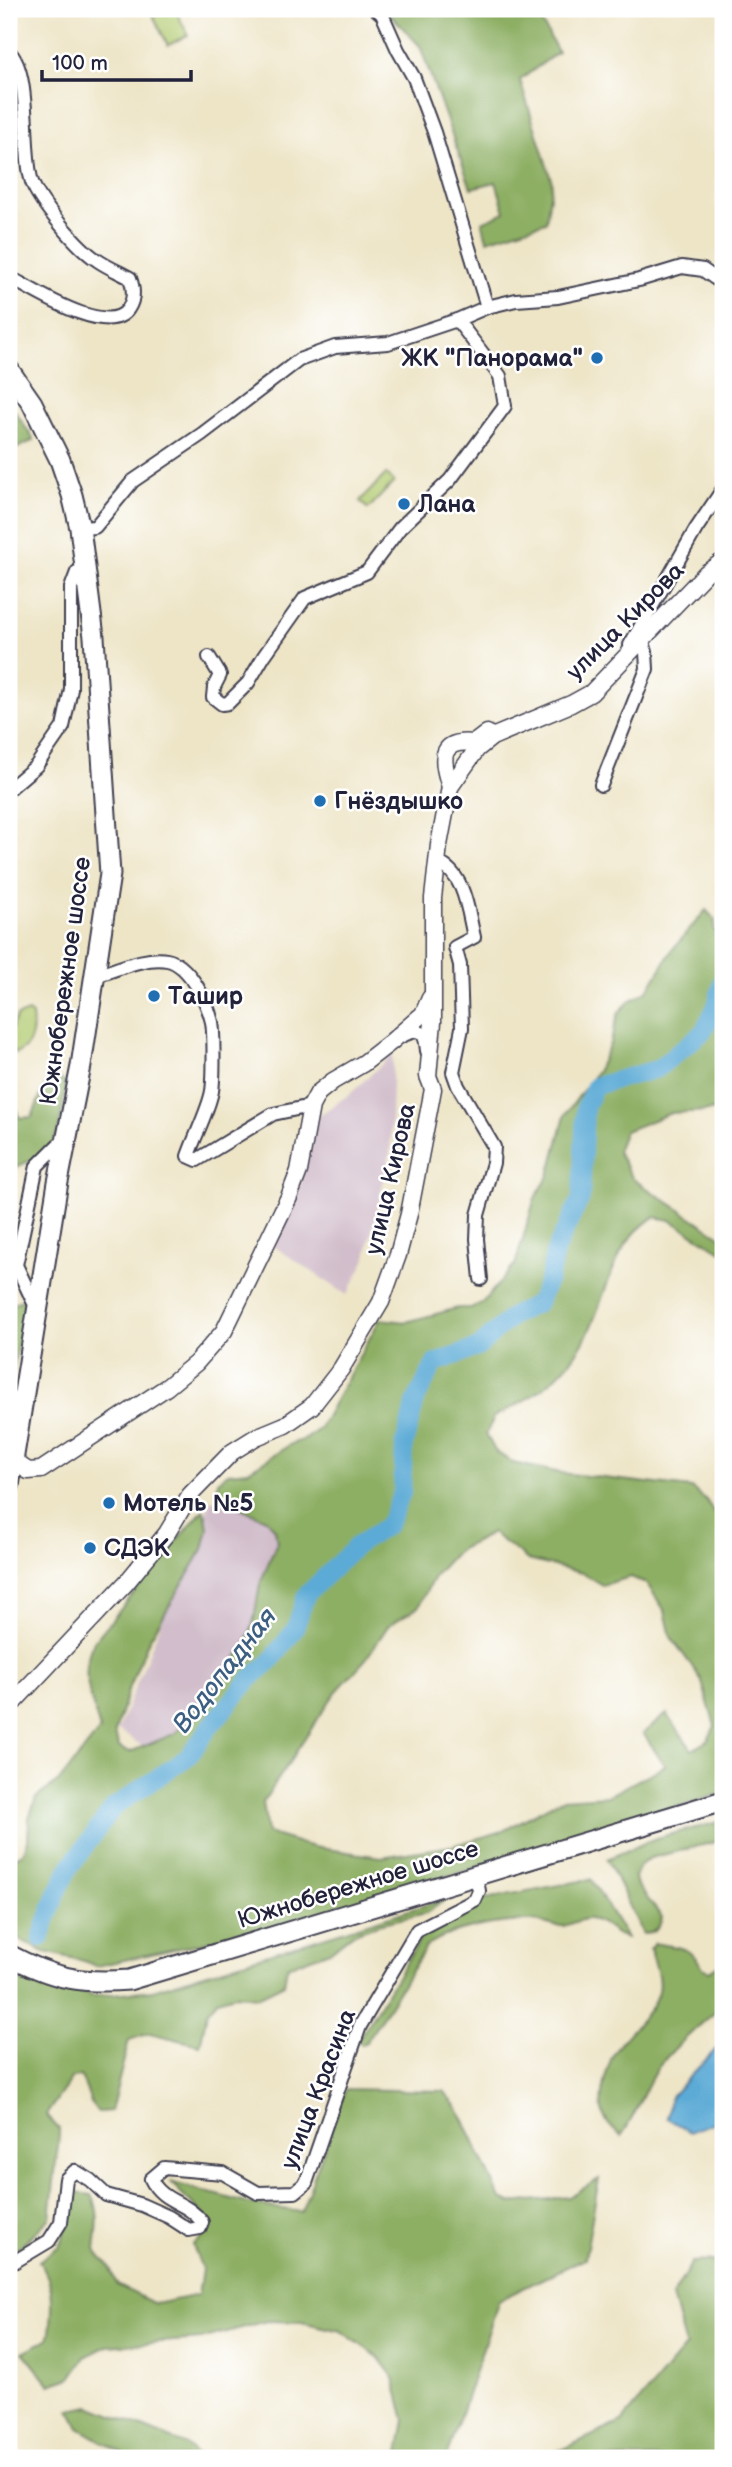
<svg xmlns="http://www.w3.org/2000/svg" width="732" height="2467" viewBox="0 0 732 2467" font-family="'Balsamiq Sans',sans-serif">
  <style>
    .industrial { fill: #d1bdcb }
    .green { fill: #b2cb71; stroke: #6a7656; stroke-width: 2 }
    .forest { fill: #8daf63; stroke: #58684f; stroke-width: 2; fill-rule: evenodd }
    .water { fill: #5caad6; stroke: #3f6688; stroke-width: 2 }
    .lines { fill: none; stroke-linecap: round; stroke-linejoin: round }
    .river { stroke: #5caad6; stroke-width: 18 }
    .minor-casing { stroke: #413f50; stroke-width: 16 }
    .major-casing { stroke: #413f50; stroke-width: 19 }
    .highway-casing { stroke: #413f50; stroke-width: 23 }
    .minor { stroke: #fff; stroke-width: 12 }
    .major { stroke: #fff; stroke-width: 16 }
    .highway { stroke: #fff; stroke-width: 19 }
    .poi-dot { fill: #1f6fb2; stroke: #fff; stroke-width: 2.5 }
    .labels { text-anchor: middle; stroke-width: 5; stroke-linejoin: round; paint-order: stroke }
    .poi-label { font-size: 24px; font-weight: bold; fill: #22223b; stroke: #fff; text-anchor: start }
    .street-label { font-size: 24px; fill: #22223b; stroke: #fff }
    .water-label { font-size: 26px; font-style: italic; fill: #3c5f81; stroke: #fff }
  </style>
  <rect width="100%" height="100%" fill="#fff"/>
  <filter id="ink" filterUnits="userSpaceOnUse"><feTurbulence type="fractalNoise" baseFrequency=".0143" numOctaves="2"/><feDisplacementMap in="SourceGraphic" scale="14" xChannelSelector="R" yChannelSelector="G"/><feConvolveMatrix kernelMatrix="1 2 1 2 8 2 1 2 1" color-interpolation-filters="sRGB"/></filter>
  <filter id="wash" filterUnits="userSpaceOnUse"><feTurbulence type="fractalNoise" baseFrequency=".00686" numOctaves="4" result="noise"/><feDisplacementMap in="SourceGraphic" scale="28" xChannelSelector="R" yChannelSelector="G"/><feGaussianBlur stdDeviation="1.57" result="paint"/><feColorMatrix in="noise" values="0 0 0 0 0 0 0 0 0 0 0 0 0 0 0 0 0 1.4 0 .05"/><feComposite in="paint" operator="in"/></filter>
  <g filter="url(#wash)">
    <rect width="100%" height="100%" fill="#eee5c7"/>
    <g class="industrial">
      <polygon points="393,1054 390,1153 365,1261 347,1295 272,1245 301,1183 318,1116 350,1094"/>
      <polygon points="211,1500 304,1505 238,1675 156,1755 118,1730"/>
    </g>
    <g class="green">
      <polygon points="153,9 175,9 188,35 168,45 150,10"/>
      <polygon points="386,474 394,482 368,509 360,501"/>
      <path d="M28,1012L32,1015C34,1032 33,1047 15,1054C6,1041 11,1028 17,1016Z"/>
    </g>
    <g class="forest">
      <polygon points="385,9 535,9 558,52 520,80 552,182 546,222 487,240 482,222 505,212 496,182 471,188 420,46"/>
      <polygon points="9,402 34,440 9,452"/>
      <path d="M706,910L715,920L714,930L723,937V1110L671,1113L625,1131L617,1151L633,1179L723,1238V1252L670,1220L655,1217C609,1242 607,1305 581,1346C561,1379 529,1401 495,1416L486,1434L495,1451L513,1463L561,1473L691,1488L706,1500L723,1526V1793L288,1924L97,1966L84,1961L45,1952L9,1935V1860L23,1853L28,1841L29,1818L36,1798L60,1780L100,1730C92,1701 77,1669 95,1640L203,1510L206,1515L208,1529L203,1549L149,1640L129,1687L115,1732L118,1746L123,1750L130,1752L174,1734L184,1725L199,1703L226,1674L246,1644L253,1625L260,1584L277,1542L275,1529L266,1519L227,1502L217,1494L218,1481L228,1473L248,1471L293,1443L306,1439L320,1428L380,1319L406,1322L458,1308H471L482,1303L515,1265L535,1198L549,1176L565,1115L598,1070L610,1044L619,1012L630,1001L648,990L672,950ZM492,1533L528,1560L582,1573L602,1585L631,1577L647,1584L665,1611L671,1637L701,1679L715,1726L708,1740L692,1750L667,1714L643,1733L665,1766L608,1796L562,1799L503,1831L452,1846L381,1857L313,1847L267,1833L263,1802L335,1693L366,1659L388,1626L418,1607L435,1575L457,1551Z"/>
      <path d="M60,1078L66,1085C62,1107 62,1140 43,1154C32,1162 20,1163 9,1172V1096H11L20,1118L32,1117L44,1087Z"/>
      <polygon points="9,1296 13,1303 26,1299 9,1395"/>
      <path d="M723,1821V1840L650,1858L639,1866L635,1878L637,1885L662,1917C660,1928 654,1934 643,1934L607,1859L656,1838Z"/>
      <path d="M591,1879L627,1938C612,1936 606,1921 589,1919C580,1918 571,1925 563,1926C551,1927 542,1921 531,1921C502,1921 447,1929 426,1947L367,2041L362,2045L357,2041L423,1935L485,1899Z"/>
      <path d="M448,1898L426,1913L378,1924L352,1934L332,1950L287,1967L284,1984L258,1997L235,1995L217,2000L207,2013L200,2045L150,2033L129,2040L111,2111L98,2112C87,2103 89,2088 80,2077L72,2078L46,2115L59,2129V2136L50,2218L19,2248L9,2251V1968L93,1996L153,1990Z"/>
      <path d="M654,1943C681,1948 688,1945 704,1969L709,1971L723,1962V2005C701,2025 675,2045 657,2069C642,2091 637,2115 621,2136C613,2130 604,2121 602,2110C599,2095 608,2061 617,2048C629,2029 653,2013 658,1991C661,1977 654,1962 650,1949Z"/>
      <path d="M346,2089L444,2091L458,2108L501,2199L511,2203L569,2197L599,2179L585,2258L499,2300L446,2458H398L405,2420L394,2378L378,2357L341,2331L301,2322L267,2321L201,2339L107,2346L85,2357L71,2378L50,2385L23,2352L48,2339L50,2332C53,2306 55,2284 39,2261L59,2246L71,2217L77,2193L92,2195C101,2213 97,2231 95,2250L110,2268L117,2285L155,2304L198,2295L202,2270L193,2245L201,2239L207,2218L170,2182L250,2204L301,2212Z"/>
      <polygon points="723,2254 723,2458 543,2458 622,2422 686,2346 672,2297 692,2262 719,2261"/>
      <polygon points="90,2406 185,2444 200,2458 138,2458 126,2455 79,2428 70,2410"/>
    </g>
    <polygon class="water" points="723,2042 723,2119 690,2132 667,2118 670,2097"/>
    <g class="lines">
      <polyline class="river" points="41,1938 55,1898 69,1868 114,1807 189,1756 209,1728 250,1679 271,1661 295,1629 306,1595 356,1546 388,1525 402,1493 404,1445 416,1400 435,1363 479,1347 512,1316 537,1304 549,1279 555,1251 581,1198 585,1108 595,1086 657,1069 703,1032 716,1006 723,979"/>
    </g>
  </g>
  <g filter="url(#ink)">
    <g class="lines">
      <defs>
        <g id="minor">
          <polyline points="376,9 382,14 398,50 414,78 434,132 487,307"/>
          <path d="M9,52C32,73 22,153 32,182C39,202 79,249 97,260C107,267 119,272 130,278C134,289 135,299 128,309C108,339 32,289 9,277"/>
          <polyline points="80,528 95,527 133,481 202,434 299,360 335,347 388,343 457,320 487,307 516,300 558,297 639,280 682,267 703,270 723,284"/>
          <polyline points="630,645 696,529 723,489"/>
          <polyline points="209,657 220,675 214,687 213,697 222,704 228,703 248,683 264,656 305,598 367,572 400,528 450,480 505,406 500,376 457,320"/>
          <polyline points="601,785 647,669 646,652 642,639"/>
          <polyline points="9,789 36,766 63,727 71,689 71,588 77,572"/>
          <path d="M438,863C465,873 468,912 474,937L455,947L460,965L462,1028L453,1072L458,1086L494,1147L493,1163L478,1215L477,1239L481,1279"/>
          <path d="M95,976C116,970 145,956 167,960C189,964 207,1001 212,1022C214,1034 214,1078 212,1091C209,1109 194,1138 188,1156L197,1160L273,1114L311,1106"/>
          <path d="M402,1036C421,1027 425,1031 427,1051"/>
          <polyline points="33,1301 16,1265 37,1166 58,1145"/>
          <path d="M9,2265L49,2241L61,2222L66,2179L75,2171L90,2180L106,2195L142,2205L169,2217L189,2230L200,2228L202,2222C187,2201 162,2203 151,2179L164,2168L223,2173L258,2193L295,2192L306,2183L360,2026L417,1930L475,1900L479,1891L478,1886"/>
        </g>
        <g id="major">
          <path d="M450,787C442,761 437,739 474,743L487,733"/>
          <polyline points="14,1461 28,1471 41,1470 167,1387 196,1363 224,1331 289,1197 299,1171 311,1106 318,1093 333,1081 364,1063 391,1042 423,1014 430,998"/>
          <polyline points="9,1707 126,1583 167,1533 190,1495 232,1452 256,1437 285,1425 312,1406 341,1369 381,1302 398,1255 409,1214 433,1089 428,1076 433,1022 433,898 439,845 450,787 477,749 492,737 571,704 591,693 706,573 723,561"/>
        </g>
        <g id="highway">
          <polyline points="9,370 32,403 60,460 72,495 80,528 94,637 110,874 81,1066 58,1182 9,1486"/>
          <path d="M9,1955C52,1978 80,1984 129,1980L723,1801"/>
        </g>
      </defs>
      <use href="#minor" class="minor-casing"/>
      <use href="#major" class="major-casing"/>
      <use href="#highway" class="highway-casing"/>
      <use href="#minor" class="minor"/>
      <use href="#major" class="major"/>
      <use href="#highway" class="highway"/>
    </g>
  </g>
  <g class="poi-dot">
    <circle cx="597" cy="358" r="7"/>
    <circle cx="404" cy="504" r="7"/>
    <circle cx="320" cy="801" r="7"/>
    <circle cx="154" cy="996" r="7"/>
    <circle cx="109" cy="1503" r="7"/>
    <circle cx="90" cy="1548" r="7"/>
  </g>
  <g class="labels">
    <g class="poi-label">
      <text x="583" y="366" text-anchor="end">ЖК "Панорама"</text>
      <text x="418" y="512">Лана</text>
      <text x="334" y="809">Гнёздышко</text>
      <text x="168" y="1004">Ташир</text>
      <text x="123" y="1511">Мотель №5</text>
      <text x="104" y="1556">СДЭК</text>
    </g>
    <g class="street-label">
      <text transform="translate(625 621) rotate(-45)" y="8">улица Кирова</text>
      <text transform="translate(65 981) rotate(-82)" y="8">Южнобережное шоссе</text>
      <text transform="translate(390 1179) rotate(-77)" y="8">улица Кирова</text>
      <text transform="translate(358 1884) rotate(-17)" y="8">Южнобережное шоссе</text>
      <text transform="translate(318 2089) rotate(-69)" y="8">улица Красина</text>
    </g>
    <g class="water-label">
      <text transform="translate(224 1670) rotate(-52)" y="9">Водопадная</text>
    </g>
  </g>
  <rect width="732" height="2467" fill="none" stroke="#fff" stroke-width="35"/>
  <path d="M42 70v10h149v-10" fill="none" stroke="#22223b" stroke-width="3.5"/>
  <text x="52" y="70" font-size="21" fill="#22223b" stroke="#ffffff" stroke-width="5" paint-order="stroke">100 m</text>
</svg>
